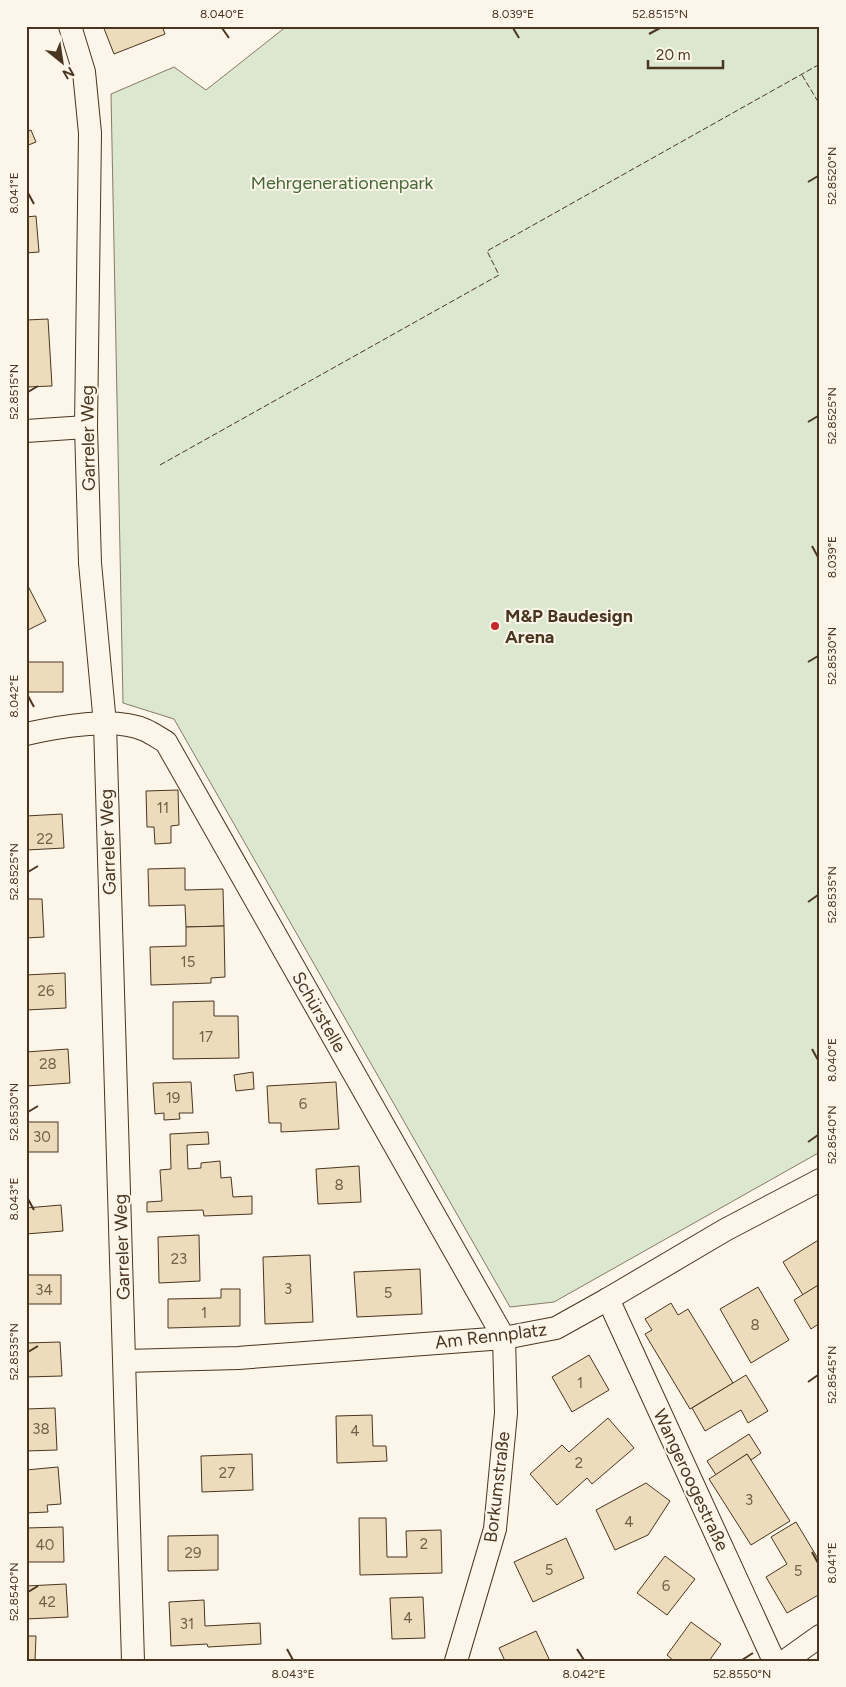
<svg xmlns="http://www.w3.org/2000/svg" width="846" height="1687" viewBox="0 0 846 1687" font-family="Figtree,sans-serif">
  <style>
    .green { fill: #dce7d0; stroke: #887966 }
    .building { fill: #ecdcbc; stroke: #4a3520 }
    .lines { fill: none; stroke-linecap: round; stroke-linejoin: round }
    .minor-casing { stroke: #4a3520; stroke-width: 24 }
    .minor { stroke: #fbf6e9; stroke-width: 22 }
    .fence { stroke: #4a3520; stroke-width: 1; stroke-dasharray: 6 2.5; stroke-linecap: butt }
    .ticks { fill: none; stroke: #4a3520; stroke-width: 2 }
    .poi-dot { fill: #c62828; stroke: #fbf6e9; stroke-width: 2 }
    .labels { text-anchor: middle; stroke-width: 4; stroke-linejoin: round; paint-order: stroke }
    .number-label { font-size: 15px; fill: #725f47 }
    .park-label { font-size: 18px; fill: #436837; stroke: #fbf6e9 }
    .street-label { font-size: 18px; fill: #4a3520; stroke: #fbf6e9 }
    .poi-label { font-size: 18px; font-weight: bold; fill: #4a3520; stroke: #fbf6e9; text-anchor: start }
    .neatline { fill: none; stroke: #4a3520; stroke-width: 2 }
    .ticks-label { font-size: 12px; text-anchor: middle; fill: #4a3520 }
  </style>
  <rect width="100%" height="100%" fill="#fbf6e9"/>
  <polygon class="green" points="287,26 820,26 820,1152 554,1302 510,1307 174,719 123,703 111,94 174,67 206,90"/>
  <g class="building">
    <polygon points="103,26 162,26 165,34 114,54"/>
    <polygon points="31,130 36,142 26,146 26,132"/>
    <polygon points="36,216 39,252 26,253 26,217"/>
    <polygon points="48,319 52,386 26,387 26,320"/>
    <polygon points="28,586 46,621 26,631 26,587"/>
    <polygon points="28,662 63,662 63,692 26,692"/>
    <polygon points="178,790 179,825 171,826 171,843 155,844 154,827 147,827 146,791"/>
    <polygon points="62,814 64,848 27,850 26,816"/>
    <polygon points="185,868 185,890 223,889 224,926 186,927 185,905 149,906 148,869"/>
    <polygon points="26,899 42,899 44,937 26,938"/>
    <polygon points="224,926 225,977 211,978 211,983 151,985 150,947 186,946 186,927"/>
    <polygon points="65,973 66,1008 26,1010 26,975"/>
    <polygon points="214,1001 214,1016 238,1016 239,1058 173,1059 173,1002"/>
    <polygon points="68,1049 70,1083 27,1086 26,1052"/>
    <polygon points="253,1072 254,1089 236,1091 234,1075"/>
    <polygon points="191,1082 193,1113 179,1113 180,1119 164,1120 164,1113 155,1114 153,1083"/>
    <polygon points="336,1082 339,1129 281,1132 281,1123 269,1123 267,1086"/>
    <rect x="26" y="1122" width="32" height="30"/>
    <polygon points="208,1132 209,1144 187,1145 188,1169 201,1168 201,1163 220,1161 221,1178 231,1177 233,1197 252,1196 252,1214 204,1216 203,1210 147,1212 147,1202 162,1201 160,1170 171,1169 170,1134"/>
    <polygon points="359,1166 361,1202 318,1204 316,1169"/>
    <polygon points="61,1205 63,1231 26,1234 26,1208"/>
    <polygon points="199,1235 200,1281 159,1283 158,1237"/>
    <polygon points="820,1239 820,1284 803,1295 783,1262"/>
    <polygon points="310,1255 313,1322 265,1324 263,1257"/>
    <polygon points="420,1269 422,1314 357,1317 354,1272"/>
    <rect x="26" y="1275" width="35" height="29"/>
    <polygon points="820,1284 820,1323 811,1329 794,1300"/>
    <polygon points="758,1287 789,1340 751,1363 720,1309"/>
    <polygon points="221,1289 240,1289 240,1326 168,1328 168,1299 221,1298"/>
    <polygon points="671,1303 678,1315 688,1309 733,1383 690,1409 645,1334 652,1330 645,1319"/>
    <polygon points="60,1342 62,1376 26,1377 26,1343"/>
    <polygon points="589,1355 609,1390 572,1412 552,1377"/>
    <polygon points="746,1375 768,1411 748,1423 741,1410 705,1431 692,1408"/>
    <polygon points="55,1408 57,1450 26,1451 26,1409"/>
    <polygon points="372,1415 373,1446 386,1446 387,1461 337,1463 336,1416"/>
    <polygon points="608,1418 634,1448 592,1484 587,1478 557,1505 530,1474 562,1445 569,1452"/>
    <polygon points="749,1434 761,1453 751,1460 747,1454 716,1475 707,1461"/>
    <polygon points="252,1454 253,1490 202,1492 201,1456"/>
    <polygon points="747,1454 790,1521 751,1545 709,1479"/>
    <polygon points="58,1467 61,1504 47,1505 48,1512 26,1513 26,1470"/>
    <polygon points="646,1483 670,1501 648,1535 615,1550 596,1510"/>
    <polygon points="359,1518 386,1518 387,1557 407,1557 406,1531 441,1530 442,1573 360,1575"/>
    <polygon points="796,1522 820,1562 820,1594 787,1613 766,1577 787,1564 771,1537"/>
    <polygon points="63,1527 64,1562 26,1562 26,1528"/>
    <polygon points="218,1535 218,1570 168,1571 168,1536"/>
    <polygon points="566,1538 584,1578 533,1602 514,1562"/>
    <polygon points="665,1556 695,1579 667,1615 637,1593"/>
    <polygon points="66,1584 68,1617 26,1619 26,1586"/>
    <polygon points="423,1597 425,1638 392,1639 390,1598"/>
    <polygon points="204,1600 205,1626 260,1623 261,1644 208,1647 207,1644 171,1646 169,1602"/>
    <polygon points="691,1622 721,1644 709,1661 674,1661 667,1655"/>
    <polygon points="536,1631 550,1661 505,1661 499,1648"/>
    <polygon points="26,1636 36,1636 35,1661 26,1661"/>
  </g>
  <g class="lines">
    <defs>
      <g id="minor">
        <polyline points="70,26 84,72 90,133 86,427 90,563 105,724 133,1661"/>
        <polyline points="26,431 86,427"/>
        <path d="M26,734C58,727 114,716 145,730C152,733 159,738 166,742L504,1338L506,1413L495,1529L456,1661"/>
        <polyline points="608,1299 774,1661"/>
        <polyline points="125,1361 238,1358 504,1338 556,1328 608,1299 725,1230 820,1180"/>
        <polyline points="785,1661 820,1636"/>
      </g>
    </defs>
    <use href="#minor" class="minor-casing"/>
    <use href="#minor" class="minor"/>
    <g class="fence">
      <polyline points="802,75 820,105"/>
      <polyline points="160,465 499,275 487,251 820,64"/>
    </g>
  </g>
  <path class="ticks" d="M222,28L229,38M513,28L519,38M649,34L660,28M808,182L818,176M28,193L34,204M28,392L38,386M808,422L818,416M812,546L818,557M808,662L818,656M28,696L34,707M28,872L38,866M808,902L818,895M812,1049L818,1060M28,1112L38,1106M808,1142L818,1135M28,1199L34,1210M28,1352L38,1346M808,1382L818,1375M812,1552L818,1563M28,1592L38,1586M287,1649L293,1660M577,1649L584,1660M742,1660L753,1653"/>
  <circle class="poi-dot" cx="495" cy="626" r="5"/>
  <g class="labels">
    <g class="number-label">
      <text x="163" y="813">11</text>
      <text x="45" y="844">22</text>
      <text x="188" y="967">15</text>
      <text x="46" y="996">26</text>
      <text x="206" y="1042">17</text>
      <text x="48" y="1069">28</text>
      <text x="173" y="1103">19</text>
      <text x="303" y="1109">6</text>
      <text x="42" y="1142">30</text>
      <text x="339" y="1190">8</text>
      <text x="179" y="1264">23</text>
      <text x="288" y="1294">3</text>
      <text x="44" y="1295">34</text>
      <text x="388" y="1298">5</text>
      <text x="204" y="1318">1</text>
      <text x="755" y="1330">8</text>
      <text x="580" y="1388">1</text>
      <text x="41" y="1434">38</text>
      <text x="355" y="1436">4</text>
      <text x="579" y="1468">2</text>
      <text x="227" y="1478">27</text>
      <text x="749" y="1505">3</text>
      <text x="629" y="1527">4</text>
      <text x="424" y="1549">2</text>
      <text x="45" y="1550">40</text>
      <text x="193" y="1558">29</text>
      <text x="549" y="1575">5</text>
      <text x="798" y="1576">5</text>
      <text x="666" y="1591">6</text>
      <text x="47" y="1607">42</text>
      <text x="408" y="1623">4</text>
      <text x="187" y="1629">31</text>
    </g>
    <g class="park-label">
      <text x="342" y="189">Mehrgenerationenpark</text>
    </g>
    <g class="street-label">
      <text transform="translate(88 438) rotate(-91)" y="6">Garreler Weg</text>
      <text transform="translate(108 842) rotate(-92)" y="6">Garreler Weg</text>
      <text transform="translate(319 1012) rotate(60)" y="6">Schürstelle</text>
      <text transform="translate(122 1247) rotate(-92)" y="6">Garreler Weg</text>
      <text transform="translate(491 1336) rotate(-7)" y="6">Am Rennplatz</text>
      <text transform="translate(691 1480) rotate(65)" y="6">Wangeroogestraße</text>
      <text transform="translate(497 1487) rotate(-83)" y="6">Borkumstraße</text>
    </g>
    <g class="poi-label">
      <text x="505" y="622">M&amp;P Baudesign<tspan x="505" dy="21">Arena</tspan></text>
    </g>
  </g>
  <rect width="846" height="1687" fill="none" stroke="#fbf6e9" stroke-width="55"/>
  <g transform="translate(62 62) rotate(150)" stroke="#fbf6e9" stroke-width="4" paint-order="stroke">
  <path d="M0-4L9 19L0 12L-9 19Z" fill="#4a3520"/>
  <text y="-8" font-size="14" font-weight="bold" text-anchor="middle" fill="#4a3520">N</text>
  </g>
  <path d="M648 60v8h75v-8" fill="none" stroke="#4a3520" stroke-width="2.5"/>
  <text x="656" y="60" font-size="15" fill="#4a3520" stroke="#fbf6e9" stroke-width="4" paint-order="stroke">20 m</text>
  <rect x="28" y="28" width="790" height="1632" class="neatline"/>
  <g class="ticks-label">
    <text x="222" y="18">8.040°E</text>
    <text x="513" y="18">8.039°E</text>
    <text x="660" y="18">52.8515°N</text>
    <text transform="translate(832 176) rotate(-90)" y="4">52.8520°N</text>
    <text transform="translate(14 193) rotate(-90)" y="4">8.041°E</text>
    <text transform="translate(14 392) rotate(-90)" y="4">52.8515°N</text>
    <text transform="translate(832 416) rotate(-90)" y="4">52.8525°N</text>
    <text transform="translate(832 557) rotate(-90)" y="4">8.039°E</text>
    <text transform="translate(832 656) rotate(-90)" y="4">52.8530°N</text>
    <text transform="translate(14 696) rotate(-90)" y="4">8.042°E</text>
    <text transform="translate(14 872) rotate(-90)" y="4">52.8525°N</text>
    <text transform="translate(832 895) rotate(-90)" y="4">52.8535°N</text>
    <text transform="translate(832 1060) rotate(-90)" y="4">8.040°E</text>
    <text transform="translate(14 1112) rotate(-90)" y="4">52.8530°N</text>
    <text transform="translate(832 1135) rotate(-90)" y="4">52.8540°N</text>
    <text transform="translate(14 1199) rotate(-90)" y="4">8.043°E</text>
    <text transform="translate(14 1352) rotate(-90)" y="4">52.8535°N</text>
    <text transform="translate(832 1375) rotate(-90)" y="4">52.8545°N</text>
    <text transform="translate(832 1563) rotate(-90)" y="4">8.041°E</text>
    <text transform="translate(14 1592) rotate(-90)" y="4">52.8540°N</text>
    <text x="293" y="1678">8.043°E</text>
    <text x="584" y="1678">8.042°E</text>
    <text x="742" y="1678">52.8550°N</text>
  </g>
</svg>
